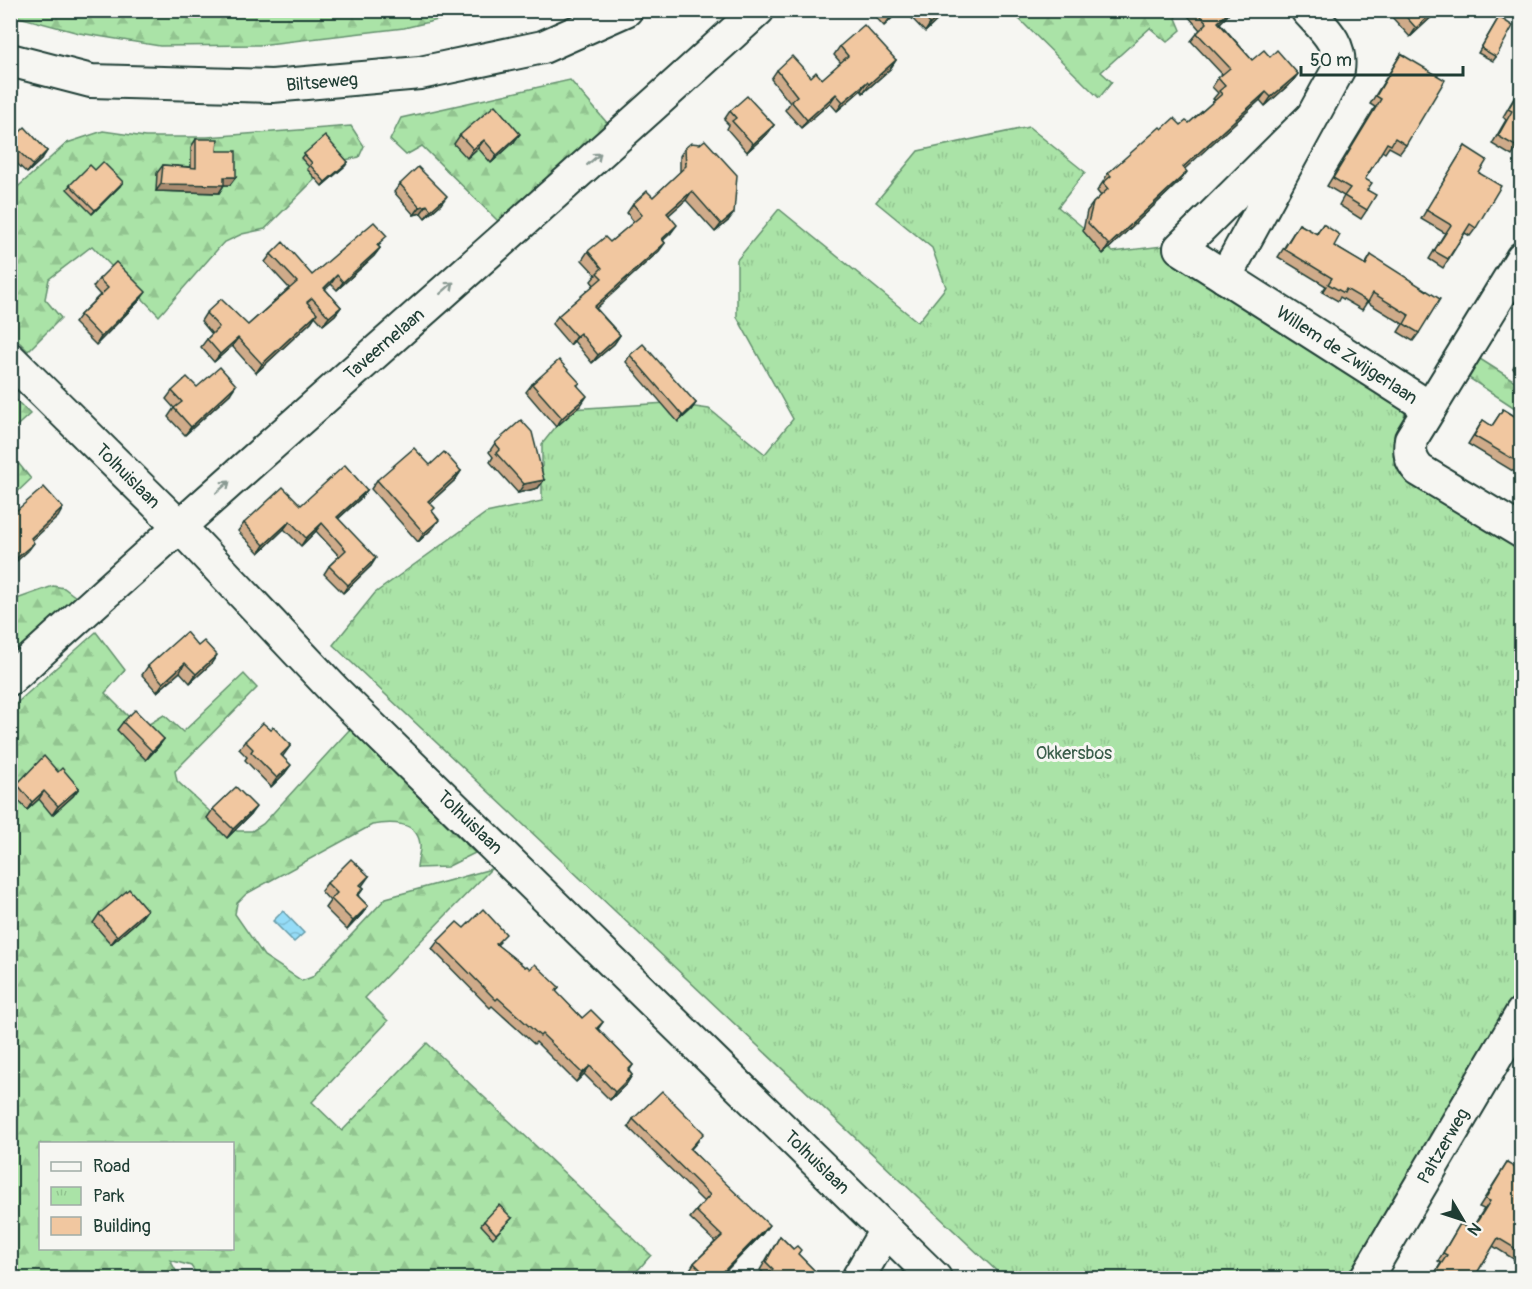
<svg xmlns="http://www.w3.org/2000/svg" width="1532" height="1289" viewBox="0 0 1532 1289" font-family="Pangolin,sans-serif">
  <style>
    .forest { fill: url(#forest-firs); stroke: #64906e; stroke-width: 1.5; fill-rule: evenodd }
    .park { fill: url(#park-tufts); stroke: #64906e; stroke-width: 1.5 }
    .water { fill: url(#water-waves); stroke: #669ca9; stroke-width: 1.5 }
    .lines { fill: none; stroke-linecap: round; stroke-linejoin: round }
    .minor-casing { stroke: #1f3d34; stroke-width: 36 }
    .minor { stroke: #f6f6f2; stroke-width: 32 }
    .wall { fill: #cfab8a; stroke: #1f3d34; stroke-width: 1.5 }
    .shaded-wall { fill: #a98b70; stroke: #1f3d34; stroke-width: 1.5 }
    .building { fill: #f1c7a0; stroke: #1f3d34; stroke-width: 1.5 }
    .oneway { stroke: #8a9a93 }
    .labels { text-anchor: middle; stroke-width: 6; stroke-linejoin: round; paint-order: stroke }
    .street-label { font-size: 18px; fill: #1f3d34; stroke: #f6f6f2 }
    .park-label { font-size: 18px; fill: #3b5e4b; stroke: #f6f6f2 }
  </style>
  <defs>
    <pattern id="forest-firs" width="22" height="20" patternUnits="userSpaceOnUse" patternTransform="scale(1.5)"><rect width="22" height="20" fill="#aae3a7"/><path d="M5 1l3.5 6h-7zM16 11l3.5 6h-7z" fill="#92c490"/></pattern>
    <pattern id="park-tufts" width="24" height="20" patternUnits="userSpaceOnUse" patternTransform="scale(1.5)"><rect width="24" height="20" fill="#aae3a7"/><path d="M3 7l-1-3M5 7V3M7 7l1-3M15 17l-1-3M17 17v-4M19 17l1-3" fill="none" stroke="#92c490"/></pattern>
    <pattern id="water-waves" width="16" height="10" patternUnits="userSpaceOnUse" patternTransform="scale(1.5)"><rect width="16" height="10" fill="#95dcf7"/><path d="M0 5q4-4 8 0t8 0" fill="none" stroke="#80bed4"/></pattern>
  </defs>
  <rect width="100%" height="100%" fill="#f6f6f2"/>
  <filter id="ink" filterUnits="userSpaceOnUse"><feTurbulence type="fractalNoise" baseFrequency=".0167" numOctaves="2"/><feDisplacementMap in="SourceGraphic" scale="12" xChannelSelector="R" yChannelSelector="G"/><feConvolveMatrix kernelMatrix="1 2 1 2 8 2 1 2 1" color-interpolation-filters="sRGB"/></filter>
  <g filter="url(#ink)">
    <g class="forest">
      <polygon points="10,11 11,10 476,11 404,28 259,45 160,46 79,33 11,15"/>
      <polygon points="1011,11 1173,11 1181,30 1167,42 1150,28 1101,72 1112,82 1099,98"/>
      <polygon points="570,80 608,124 498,221 422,146 406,155 390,140 401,118"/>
      <polygon points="351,126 364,146 359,157 331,163 265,229 242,234 223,243 159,316 92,246 49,279 45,299 61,318 28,351 11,334 11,193 67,143 103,131 145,137 207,137"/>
      <polygon points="1480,359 1521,385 1521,412 1469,378"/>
      <polygon points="10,394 30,414 11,431 10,431"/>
      <polygon points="19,464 31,479 11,498 11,471"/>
      <polygon points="53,586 64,588 76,597 11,657 11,601"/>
      <path d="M96,632L125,670L105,693L141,729L164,715L183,732L244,674L257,688L175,771L177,781L220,821L237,831H252L263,824L350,729L475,853L447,867L417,868C417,860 421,851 420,844C417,820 389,822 372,825L246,894L237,903L235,914L264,956L302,981L312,977L386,898L491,869L365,998L388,1021L312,1102L342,1131L427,1043L651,1255L631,1278H199L191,1266L170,1260L180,1278H11L10,709ZM40,1144H232V1248H40Z"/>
    </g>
    <polygon class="park" points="1029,127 1085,172 1058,207 1113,252 1163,246 1194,269 1407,404 1393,464 1521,536 1521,983 1348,1278 1004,1278 333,645 375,593 486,513 542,501 542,444 570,409 667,403 709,409 765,454 793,419 737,317 737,260 779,209 918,322 946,287 932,248 876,202 918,151"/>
    <polygon class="water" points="283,911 304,933 294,942 273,921"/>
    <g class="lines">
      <defs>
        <g id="minor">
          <polyline points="10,60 91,81 272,86 420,73 543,47 626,10"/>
          <polyline points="1310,119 1180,248 1430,408"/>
          <path d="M1522,258L1411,439C1409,452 1410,460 1419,470L1522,532"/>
          <path d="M1225,277L1338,70C1342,43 1324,29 1307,10"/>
          <polyline points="10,359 179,526 335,691 935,1278"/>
          <path d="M10,679C257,454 511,236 758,10"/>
          <polyline points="858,1278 886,1230"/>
          <polyline points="1366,1278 1522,1013"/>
        </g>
      </defs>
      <use href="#minor" class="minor-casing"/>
      <use href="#minor" class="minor"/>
    </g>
    <g class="wall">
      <polygon points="869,10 900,10 884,26"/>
      <polygon points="904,10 948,10 925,32"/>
      <polygon points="1183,10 1232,10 1227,16 1220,23 1252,60 1270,57 1298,74 1292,82 1265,106 1260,100 1184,169 1181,180 1103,254 1083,231 1087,211 1093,203 1101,196 1097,191 1103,182 1108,173 1162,129 1189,123 1215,100 1213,99 1218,93 1212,87 1218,78 1222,74 1191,41 1200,30"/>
      <polygon points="1392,10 1439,10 1410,37 1390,15 1393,11"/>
      <polygon points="1496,22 1496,57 1493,61 1478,53"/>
      <polygon points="840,46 896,60 890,69 863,93 861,90 837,111 830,103 801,128 785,110 790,103 771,79 777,70 822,79 841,63 834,55"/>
      <polygon points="1401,54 1406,145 1400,153 1389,147 1385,153 1382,151 1365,179 1367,210 1361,219 1339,205 1344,196 1327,186 1375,107 1370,104"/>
      <polygon points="1521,86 1521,140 1512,156 1492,144 1506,120 1503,117"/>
      <polygon points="730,111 774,125 768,133 747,152 727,129 729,125 724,120"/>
      <polygon points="460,135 514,142 491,163 478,148 467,158 454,144"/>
      <polygon points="196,139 217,151 230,185 224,185 219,193 156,191 157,173 163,165 191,167 191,147"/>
      <polygon points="10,142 47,151 41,160 27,173 10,157"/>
      <polygon points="1465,146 1479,173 1476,228 1470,236 1465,233 1443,268 1429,259 1445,233 1421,219"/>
      <polygon points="685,148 728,221 715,232 686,200 668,215 671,233 663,240 665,243 659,251 596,308 620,335 614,344 592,363 574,341 570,345 552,324 558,316 594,285 591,281 596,275 582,260 588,251 610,242 634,222 627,213 633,204 653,197 680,172 680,156"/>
      <polygon points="304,154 348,162 345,166 322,186 307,169 309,167 301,158"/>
      <polygon points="95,170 120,186 92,214 67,189 70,185"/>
      <polygon points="400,184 441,204 425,218 421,213 414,215 394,192"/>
      <polygon points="1299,224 1316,234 1323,224 1334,246 1365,265 1371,255 1419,333 1413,341 1398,332 1403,324 1367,302 1362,310 1340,297 1338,301 1322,292 1326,286 1278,257"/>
      <polygon points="381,244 378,246 380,248 374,256 337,290 331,284 325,289 341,307 335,315 323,325 315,316 311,322 256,373 232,346 214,362 201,347 207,339 212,334 201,321 206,313 248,325 289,288 265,262 271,254 312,275"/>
      <polygon points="99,279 140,300 96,345 74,323 80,315 100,295 93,287"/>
      <polygon points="1521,354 1521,373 1513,368"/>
      <polygon points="630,355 696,403 691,410 678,422 626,362"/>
      <polygon points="1521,377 1521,394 1514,389"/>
      <polygon points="532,384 578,386 581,405 556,427 526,392"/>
      <polygon points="197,387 230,394 185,435 168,417 174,408 166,399 172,391"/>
      <polygon points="1503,409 1521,420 1521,476 1468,444 1483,420 1492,426"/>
      <polygon points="495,443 544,480 538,488 518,493 490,462 493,457 489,452"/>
      <polygon points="430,465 461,471 455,480 430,503 432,512 433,528 418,542 371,489 377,480"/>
      <polygon points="367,490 361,498 338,519 371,566 343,593 324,574 329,566 339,556 316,531 301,546 284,529 259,553 238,531 244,523 301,505"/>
      <polygon points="198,646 211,664 190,683 180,672 157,692 142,675 148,666"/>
      <polygon points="123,722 164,739 158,747 146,760 117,730"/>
      <polygon points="271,730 291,745 283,756 285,773 271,787 245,760 247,757 239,749 245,741"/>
      <polygon points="58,772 79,788 73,796 52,815 39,799 27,810 11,792 17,784"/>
      <polygon points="213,809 250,815 227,838 207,818"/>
      <polygon points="369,876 362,886 364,888 358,896 368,906 362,914 347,930 325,908 330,901 321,891 327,883"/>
      <polygon points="147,910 141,918 111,944 93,923 99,914"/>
      <polygon points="464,928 500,942 497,945 525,967 530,969 559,987 556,992 582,1018 603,1022 598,1029 633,1065 629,1071 632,1075 627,1083 610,1100 584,1074 576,1082 536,1042 534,1044 492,1006 490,1008 432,949 438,941"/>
      <polygon points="633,1119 698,1141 691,1149 763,1233 719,1278 696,1278 689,1271 694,1263 715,1242 690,1218 696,1211 704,1202 628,1127"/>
      <polygon points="1521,1135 1521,1145 1517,1143"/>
      <polygon points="1507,1163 1520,1226 1521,1227 1521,1260 1520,1263 1493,1246 1474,1278 1432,1278 1441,1263 1438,1261 1460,1224 1471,1230 1484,1209 1479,1207"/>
      <polygon points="512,1218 493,1238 481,1225 484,1221"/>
      <polygon points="780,1236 818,1274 815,1278 763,1278 766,1275 760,1270"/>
    </g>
    <g class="shaded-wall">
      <polygon points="897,10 900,10 884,26 890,18"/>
      <polygon points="945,10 948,10 925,32 930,24"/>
      <polygon points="1231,10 1232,10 1227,16 1213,30 1218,22"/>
      <polygon points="1435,10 1439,10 1410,37 1416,28"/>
      <polygon points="896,60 890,69 863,93 869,84"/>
      <polygon points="1298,74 1292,82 1265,106 1271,97"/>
      <polygon points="867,82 861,90 837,111 843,102"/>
      <polygon points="1266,92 1260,100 1177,176 1183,167"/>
      <polygon points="836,94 830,103 801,128 807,120"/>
      <polygon points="774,125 768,133 747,152 753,144"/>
      <polygon points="520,134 514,142 491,163 497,155"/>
      <polygon points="484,140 478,148 467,158 473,149"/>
      <polygon points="47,151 41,160 27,173 33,165"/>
      <polygon points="348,162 345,166 322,186 325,182"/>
      <polygon points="1187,172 1181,180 1103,254 1109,245"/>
      <polygon points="224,177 236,177 230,185 222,185 224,185 219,193 156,191 161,184"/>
      <polygon points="123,182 120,186 92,214 95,210"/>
      <polygon points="692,191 686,200 661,222 667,213"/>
      <polygon points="447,196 441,204 425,218 431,210"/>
      <polygon points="427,205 421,213 414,215 420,207"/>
      <polygon points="734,213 728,221 715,232 721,224"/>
      <polygon points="677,225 671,233 656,247 662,239"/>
      <polygon points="665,243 659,251 589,315 594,307"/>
      <polygon points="380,248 374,256 337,290 343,282"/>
      <polygon points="337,275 331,284 318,296 324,288"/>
      <polygon points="146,292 140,300 96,345 101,337"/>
      <polygon points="341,307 335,315 323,325 329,317"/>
      <polygon points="317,313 311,322 256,373 262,364"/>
      <polygon points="580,333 574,341 570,345 576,336"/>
      <polygon points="620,335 614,344 592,363 598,355"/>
      <polygon points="238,338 232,346 214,362 220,354"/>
      <polygon points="236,385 230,394 185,435 191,427"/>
      <polygon points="587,396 581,405 556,427 562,418"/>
      <polygon points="696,403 691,410 678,422 683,416"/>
      <polygon points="461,471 455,480 423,509 428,501"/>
      <polygon points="544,480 538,488 518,493 524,484"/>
      <polygon points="367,490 361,498 331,525 337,517"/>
      <polygon points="63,508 58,517 25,547 31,538"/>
      <polygon points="439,520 433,528 418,542 424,533"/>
      <polygon points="290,521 284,529 259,553 264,545"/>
      <polygon points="322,523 316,531 301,546 306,538"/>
      <polygon points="34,543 28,551 10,567 10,565 12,562"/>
      <polygon points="376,558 371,566 343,593 348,585"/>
      <polygon points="217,655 211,664 190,683 196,674"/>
      <polygon points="185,663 180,672 157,692 163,683"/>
      <polygon points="164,739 158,747 146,760 152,751"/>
      <polygon points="291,765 285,773 271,787 277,778"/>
      <polygon points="79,788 73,796 52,815 58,806"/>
      <polygon points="44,791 39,799 27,810 32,802"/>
      <polygon points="256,807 250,815 227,838 233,829"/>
      <polygon points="368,906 362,914 347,930 353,921"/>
      <polygon points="147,910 141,918 111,944 117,936"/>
      <polygon points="590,1066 584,1074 576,1082 582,1073"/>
      <polygon points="632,1075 627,1083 610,1100 615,1092"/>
      <polygon points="769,1225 763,1233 719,1278 717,1278"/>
    </g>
    <g class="building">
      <polygon points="883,10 897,10 890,18"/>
      <polygon points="918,10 945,10 930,24"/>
      <polygon points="1196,10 1231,10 1218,22 1252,60 1264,50 1270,57 1277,50 1298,74 1271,97 1266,92 1183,167 1187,172 1109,245 1088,223 1093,203 1108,189 1103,183 1111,176 1108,173 1160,127 1162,129 1174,118 1181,125 1186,121 1189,123 1222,94 1219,91 1225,86 1218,78 1230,68 1197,33 1207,23"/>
      <polygon points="1400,10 1435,10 1416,28"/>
      <polygon points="1499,17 1513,26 1496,57 1481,48"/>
      <polygon points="864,25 896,60 869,84 867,82 843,102 836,94 807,120 791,101 797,96 777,70 792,56 811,77 816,72 822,79 848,56 840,46"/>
      <polygon points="1401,54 1445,80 1406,145 1395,138 1391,145 1387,143 1365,179 1372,183 1367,190 1376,195 1367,210 1344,196 1350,188 1333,178 1381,99 1376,96"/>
      <polygon points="1521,88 1521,140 1517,147 1498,136 1512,111 1508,109"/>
      <polygon points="747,96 774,125 753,144 732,121 736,118 730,111"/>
      <polygon points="495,105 520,134 497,155 484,140 473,149 460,135"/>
      <polygon points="25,127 47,151 33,165 10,143 10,142"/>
      <polygon points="325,136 348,162 325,182 310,165 312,163 304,154"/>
      <polygon points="196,139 218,139 217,151 236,151 236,177 224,177 224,185 161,184 163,165 196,168"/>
      <polygon points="705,140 737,175 734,213 721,224 692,191 667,213 677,225 662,239 665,243 594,307 620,335 598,355 580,333 576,336 558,316 602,278 597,273 602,268 588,251 605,237 610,242 642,215 633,204 647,191 653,197 686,166 685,148 691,143 700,144"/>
      <polygon points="1465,146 1487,160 1479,173 1501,186 1476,228 1470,224 1448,259 1434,251 1451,225 1426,210"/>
      <polygon points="103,162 123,182 95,210 70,185 90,165 95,170"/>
      <polygon points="418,167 447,196 431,210 427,205 420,207 400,184"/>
      <polygon points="374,222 387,236 377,245 380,248 343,282 337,275 324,288 341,307 329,317 312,298 307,302 317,313 262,364 238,338 220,354 207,339 219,327 206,313 221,299 248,325 297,282 271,254 283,242 312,275"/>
      <polygon points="1299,224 1317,234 1323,224 1340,235 1334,246 1366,265 1371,255 1440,299 1419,333 1404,324 1409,315 1373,293 1368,302 1346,289 1344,293 1328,284 1332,278 1284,249"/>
      <polygon points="116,262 146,292 101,337 80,315 108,288 99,279"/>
      <polygon points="643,344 696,403 683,416 630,355"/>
      <polygon points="559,360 580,383 577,385 587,396 562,418 532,384"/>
      <polygon points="220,367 236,385 191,427 174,408 182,402 172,391 187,377 197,387"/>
      <polygon points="1503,409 1521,420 1521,464 1474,436 1483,420 1492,426"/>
      <polygon points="521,420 532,432 544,480 524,484 496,453 500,449 495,443"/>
      <polygon points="414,448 430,465 444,452 461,471 428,501 435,508 432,511 439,520 424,533 377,480"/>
      <polygon points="345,465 367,490 337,517 376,558 348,585 329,566 346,550 322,523 306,538 290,521 264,545 244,523 283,487 301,505"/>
      <polygon points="44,487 63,508 31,538 34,543 12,562 10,560 10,516"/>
      <polygon points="186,632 198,646 204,641 217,655 196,674 185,663 163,683 148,666"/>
      <polygon points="135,710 164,739 152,751 123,722"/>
      <polygon points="263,723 271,730 273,727 291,745 281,755 291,765 277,778 251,752 253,749 245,741"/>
      <polygon points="44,756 58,772 62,768 79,788 58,806 44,791 32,802 17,784"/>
      <polygon points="236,787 256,807 233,829 213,809"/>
      <polygon points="351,859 369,876 360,885 364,888 357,895 368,906 353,921 331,899 337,893 327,883"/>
      <polygon points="129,889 147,910 117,936 99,914"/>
      <polygon points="483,909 506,934 496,944 525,967 527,966 530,969 535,964 559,987 556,991 582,1018 591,1010 603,1022 597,1028 633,1065 628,1070 632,1075 615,1092 590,1066 582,1073 542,1034 540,1036 498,998 496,1000 438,941 457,922 464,928"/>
      <polygon points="662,1091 704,1133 690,1149 769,1225 717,1278 709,1278 694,1263 722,1236 696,1211 710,1195 633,1119"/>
      <polygon points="1507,1163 1521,1171 1521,1224 1520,1226 1521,1227 1521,1252 1498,1238 1474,1278 1432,1278 1447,1255 1443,1253 1460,1224 1472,1230 1490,1201 1485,1199"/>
      <polygon points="499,1205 512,1218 496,1234 484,1221"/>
      <polygon points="780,1236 793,1249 797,1246 801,1250 798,1254 818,1274 814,1278 763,1278 773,1269 766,1262"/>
    </g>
    <defs><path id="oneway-shaft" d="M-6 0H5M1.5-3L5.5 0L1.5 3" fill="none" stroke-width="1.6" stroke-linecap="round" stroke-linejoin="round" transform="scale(1.5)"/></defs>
    <g class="oneway">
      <use href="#oneway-shaft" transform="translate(594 159) rotate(-41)"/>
      <use href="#oneway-shaft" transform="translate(447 288) rotate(-41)"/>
      <use href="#oneway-shaft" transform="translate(223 487) rotate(-41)"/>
    </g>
  </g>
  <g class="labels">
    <g class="street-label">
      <text transform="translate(322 82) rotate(-5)" y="6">Biltseweg</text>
      <text transform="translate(384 344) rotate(-41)" y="6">Taveernelaan</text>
      <text transform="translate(1347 355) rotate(33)" y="6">Willem de Zwijgerlaan</text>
      <text transform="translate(128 476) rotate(45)" y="6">Tolhuislaan</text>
      <text transform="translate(470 822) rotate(44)" y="6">Tolhuislaan</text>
      <text transform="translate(1443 1146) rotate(-60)" y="6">Paltzerweg</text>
      <text transform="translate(817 1162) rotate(44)" y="6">Tolhuislaan</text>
    </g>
    <g class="park-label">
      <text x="1074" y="759">Okkersbos</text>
    </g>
  </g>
  <rect width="1532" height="1289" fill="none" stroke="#f6f6f2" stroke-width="36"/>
  <rect x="18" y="18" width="1496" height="1253" fill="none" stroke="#1f3d34" stroke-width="2" filter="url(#ink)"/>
  <rect x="39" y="1142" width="195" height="108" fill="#f6f6f2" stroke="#a0aca6" stroke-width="1.5"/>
  <rect x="51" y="1162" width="30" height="9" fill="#f6f6f2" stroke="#a0aca6" stroke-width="1.5"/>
  <text x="93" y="1172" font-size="18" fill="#1f3d34">Road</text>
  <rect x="51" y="1187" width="30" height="18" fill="url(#park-tufts)" stroke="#a0aca6" stroke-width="1.5"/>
  <text x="93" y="1202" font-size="18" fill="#1f3d34">Park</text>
  <rect x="51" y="1217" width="30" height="18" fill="#f1c7a0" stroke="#a0aca6" stroke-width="1.5"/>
  <text x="93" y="1232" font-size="18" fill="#1f3d34">Building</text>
  <g transform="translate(1463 1220) rotate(129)" stroke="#f6f6f2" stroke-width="4.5" paint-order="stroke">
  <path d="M0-4.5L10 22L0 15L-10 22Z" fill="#1f3d34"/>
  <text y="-9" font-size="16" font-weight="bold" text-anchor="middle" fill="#1f3d34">N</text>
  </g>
  <path d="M1301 66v9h162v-9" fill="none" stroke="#1f3d34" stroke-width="3"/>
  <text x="1310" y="66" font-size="18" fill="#1f3d34" stroke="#f6f6f2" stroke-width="4.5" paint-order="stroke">50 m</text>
</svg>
